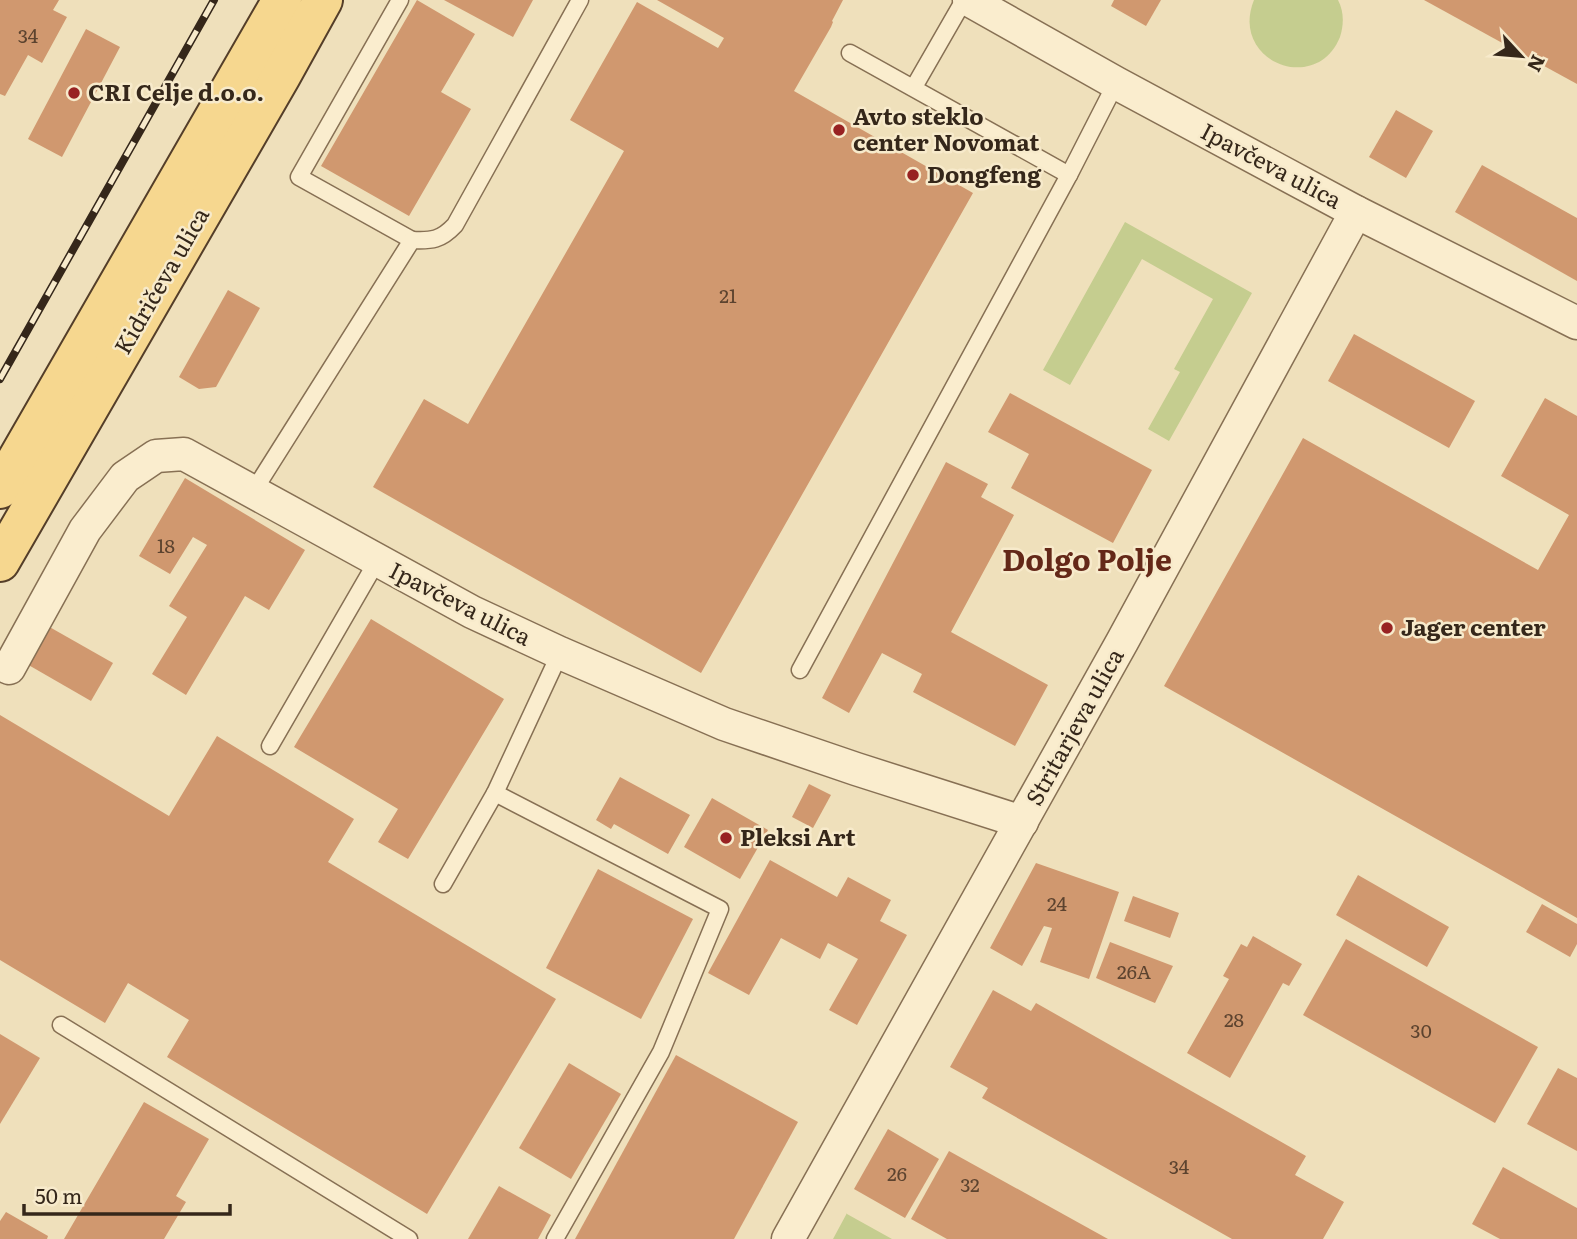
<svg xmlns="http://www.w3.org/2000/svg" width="1577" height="1239" viewBox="0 0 1577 1239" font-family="Literata,serif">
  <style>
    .green { fill: #c5cd8f }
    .building { fill: #d0986f }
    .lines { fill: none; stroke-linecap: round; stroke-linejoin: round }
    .lane-casing { stroke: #877054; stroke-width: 19 }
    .street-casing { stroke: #877054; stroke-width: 35 }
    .primary-casing { stroke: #543e29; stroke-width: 42 }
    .lane { stroke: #faedce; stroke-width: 16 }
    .street { stroke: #faedce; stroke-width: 32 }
    .primary { stroke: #f6d78f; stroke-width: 38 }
    .rail-casing { stroke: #35271a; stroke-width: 8 }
    .rail { stroke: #f7eacb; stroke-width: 5; stroke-dasharray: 16; stroke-linecap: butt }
    .poi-dot { fill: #982222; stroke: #f7eacb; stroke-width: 2.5 }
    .labels { text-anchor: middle; stroke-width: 5; stroke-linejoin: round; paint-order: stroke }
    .number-label { font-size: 19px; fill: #5c432f }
    .poi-label { font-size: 23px; font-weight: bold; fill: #35271a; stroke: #f7eacb; text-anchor: start }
    .street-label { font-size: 23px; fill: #35271a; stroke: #f7eacb }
    .district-label { font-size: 30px; font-weight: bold; fill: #642818; stroke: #f7eacb }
  </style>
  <rect width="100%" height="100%" fill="#efe0bb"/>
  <g class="green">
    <path d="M1254,0H1338C1344,11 1344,25 1340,37C1316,96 1229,61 1254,0Z"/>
    <polygon points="1125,222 1252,293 1169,441 1148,429 1180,372 1174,369 1213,299 1142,259 1070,385 1043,370"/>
    <polygon points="847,1213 847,1214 892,1239 833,1239"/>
  </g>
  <g class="building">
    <polygon points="0,0 59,0 53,10 67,17 42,63 28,55 5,96 0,94"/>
    <polygon points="417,0 475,34 441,92 471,109 409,216 321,166"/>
    <polygon points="444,0 533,0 513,37"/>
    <polygon points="657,0 843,0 832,21 833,22 831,27 794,91 973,193 701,673 373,487 424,399 468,424 624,151 570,120 637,2 718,48 724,38"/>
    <polygon points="1114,0 1161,0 1146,26 1111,6"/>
    <polygon points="1424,0 1577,0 1577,84"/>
    <polygon points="86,29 120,47 62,157 28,139"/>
    <polygon points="1396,110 1433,131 1406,178 1369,157"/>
    <polygon points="1482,165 1577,218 1577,281 1455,212"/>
    <polygon points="228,290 260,308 216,387 199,389 179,377"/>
    <polygon points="1354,334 1475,401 1449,448 1328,381"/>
    <polygon points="1010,393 1152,470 1113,543 1011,488 1029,454 988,432"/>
    <polygon points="1545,398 1577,416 1577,918 1164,686 1303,438 1538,570 1569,515 1501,476"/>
    <polygon points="946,462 988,484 981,497 1014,515 951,632 1048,685 1015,746 913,692 922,674 882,653 849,713 822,698"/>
    <polygon points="185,478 305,550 269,610 245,596 186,695 152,674 187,617 169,606 207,545 193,537 170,574 139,556"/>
    <polygon points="371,619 504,699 408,859 378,842 398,809 294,747"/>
    <polygon points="46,625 113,663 91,701 25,663"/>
    <polygon points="0,715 169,816 217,736 354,819 328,862 556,999 427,1214 167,1057 189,1020 128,983 105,1023 0,960"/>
    <polygon points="620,777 690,815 668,854 614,824 611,829 596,820"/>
    <polygon points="809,784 831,795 813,828 792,817"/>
    <polygon points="712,798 768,830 740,879 684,847"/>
    <polygon points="770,860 837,897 848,877 891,900 880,921 907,935 857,1025 829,1010 858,959 828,943 820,959 781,938 749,995 708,973"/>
    <polygon points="1036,863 1119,892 1089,979 1040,962 1052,928 1044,926 1022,966 990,948"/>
    <polygon points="598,869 693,919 641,1019 546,968"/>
    <polygon points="1358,875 1449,927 1427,967 1336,915"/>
    <polygon points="1133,896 1179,913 1170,938 1124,921"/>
    <polygon points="1542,904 1577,924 1577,944 1570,957 1526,932"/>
    <polygon points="1253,936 1302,964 1289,986 1283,983 1230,1078 1187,1053 1229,979 1223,976 1241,944 1247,947"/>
    <polygon points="1346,939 1538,1047 1495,1123 1303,1015"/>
    <polygon points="1110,942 1173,966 1155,1003 1096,978"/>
    <polygon points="993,990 1031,1011 1036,1003 1306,1156 1295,1175 1344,1202 1323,1239 1232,1239 982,1098 988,1088 950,1067"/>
    <polygon points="0,1034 40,1058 0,1124"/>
    <polygon points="676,1055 798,1122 734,1239 575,1239"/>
    <polygon points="569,1063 621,1094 571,1179 519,1148"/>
    <polygon points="1558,1068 1577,1078 1577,1151 1527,1124"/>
    <polygon points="144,1102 209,1139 176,1196 186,1202 164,1239 64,1239"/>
    <polygon points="888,1129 939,1159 905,1218 854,1189"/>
    <polygon points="949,1151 1108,1239 947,1239 911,1219"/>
    <polygon points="1503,1167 1577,1208 1577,1239 1500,1239 1472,1224"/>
    <polygon points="499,1186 551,1215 538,1239 468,1239"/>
    <polygon points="6,1212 48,1236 47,1239 0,1239 0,1221"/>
  </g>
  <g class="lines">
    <defs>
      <g id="lane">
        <polyline points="400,0 299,177 412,240"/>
        <polyline points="850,53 1069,175"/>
        <polyline points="914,87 964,0"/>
        <path d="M253,492L412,240C432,241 441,240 455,225L580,0"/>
        <polyline points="800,670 1069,175 1116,83"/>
        <polyline points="270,746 377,561"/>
        <polyline points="495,793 720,909 661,1052 555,1239"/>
        <polyline points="443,884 495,793 560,653"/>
        <polyline points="61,1025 409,1239"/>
      </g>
      <g id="street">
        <polyline points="969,0 1116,83 1356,212 1577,323"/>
        <polyline points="9,668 85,530 125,477 156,456 184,454 472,612 560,653 724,724 856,769 1022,822"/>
        <polyline points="788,1239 1122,642 1356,212"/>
      </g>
      <g id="primary">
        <polyline points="0,489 282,0"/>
        <polyline points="0,562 281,76 323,0"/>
      </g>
    </defs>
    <use href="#lane" class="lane-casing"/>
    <use href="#street" class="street-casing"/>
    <use href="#primary" class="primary-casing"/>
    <use href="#lane" class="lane"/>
    <use href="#street" class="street"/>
    <use href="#primary" class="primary"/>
    <defs>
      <polyline id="rail" points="0,379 214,0"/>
    </defs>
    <use href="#rail" class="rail-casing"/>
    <use href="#rail" class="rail"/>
  </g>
  <g class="poi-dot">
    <circle cx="74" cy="93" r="7"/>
    <circle cx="839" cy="130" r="7"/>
    <circle cx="913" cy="175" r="7"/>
    <circle cx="1387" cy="628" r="7"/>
    <circle cx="726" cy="838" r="7"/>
  </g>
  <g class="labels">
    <g class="number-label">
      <text x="28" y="43">34</text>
      <text x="728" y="303">21</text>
      <text x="166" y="553">18</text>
      <text x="1057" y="911">24</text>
      <text x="1134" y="979">26A</text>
      <text x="1234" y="1027">28</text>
      <text x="1421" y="1038">30</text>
      <text x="1179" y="1174">34</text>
      <text x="897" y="1181">26</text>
      <text x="970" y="1192">32</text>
    </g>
    <g class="poi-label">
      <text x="88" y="101">CRI Celje d.o.o.</text>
      <text x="853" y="125">Avto steklo<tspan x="853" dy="26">center Novomat</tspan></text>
      <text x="927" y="183">Dongfeng</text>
      <text x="1401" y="636">Jager center</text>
      <text x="740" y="846">Pleksi Art</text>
    </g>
    <g class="street-label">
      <text transform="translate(1271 166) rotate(28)" y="8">Ipavčeva ulica</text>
      <text transform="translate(162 281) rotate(-60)" y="8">Kidričeva ulica</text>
      <text transform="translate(460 604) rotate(27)" y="8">Ipavčeva ulica</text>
      <text transform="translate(1075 727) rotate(-61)" y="8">Stritarjeva ulica</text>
    </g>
    <g class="district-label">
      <text x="1087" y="571">Dolgo Polje</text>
    </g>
  </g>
  <g transform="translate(1521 56) rotate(116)" stroke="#f7eacb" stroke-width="5" paint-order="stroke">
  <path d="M0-5L12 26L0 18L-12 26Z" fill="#35271a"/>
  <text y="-10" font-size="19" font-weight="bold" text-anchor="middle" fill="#35271a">N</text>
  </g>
  <path d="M24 1204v10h206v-10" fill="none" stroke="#35271a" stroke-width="3.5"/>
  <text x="35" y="1204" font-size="21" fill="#35271a" stroke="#f7eacb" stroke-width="5" paint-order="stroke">50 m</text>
</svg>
